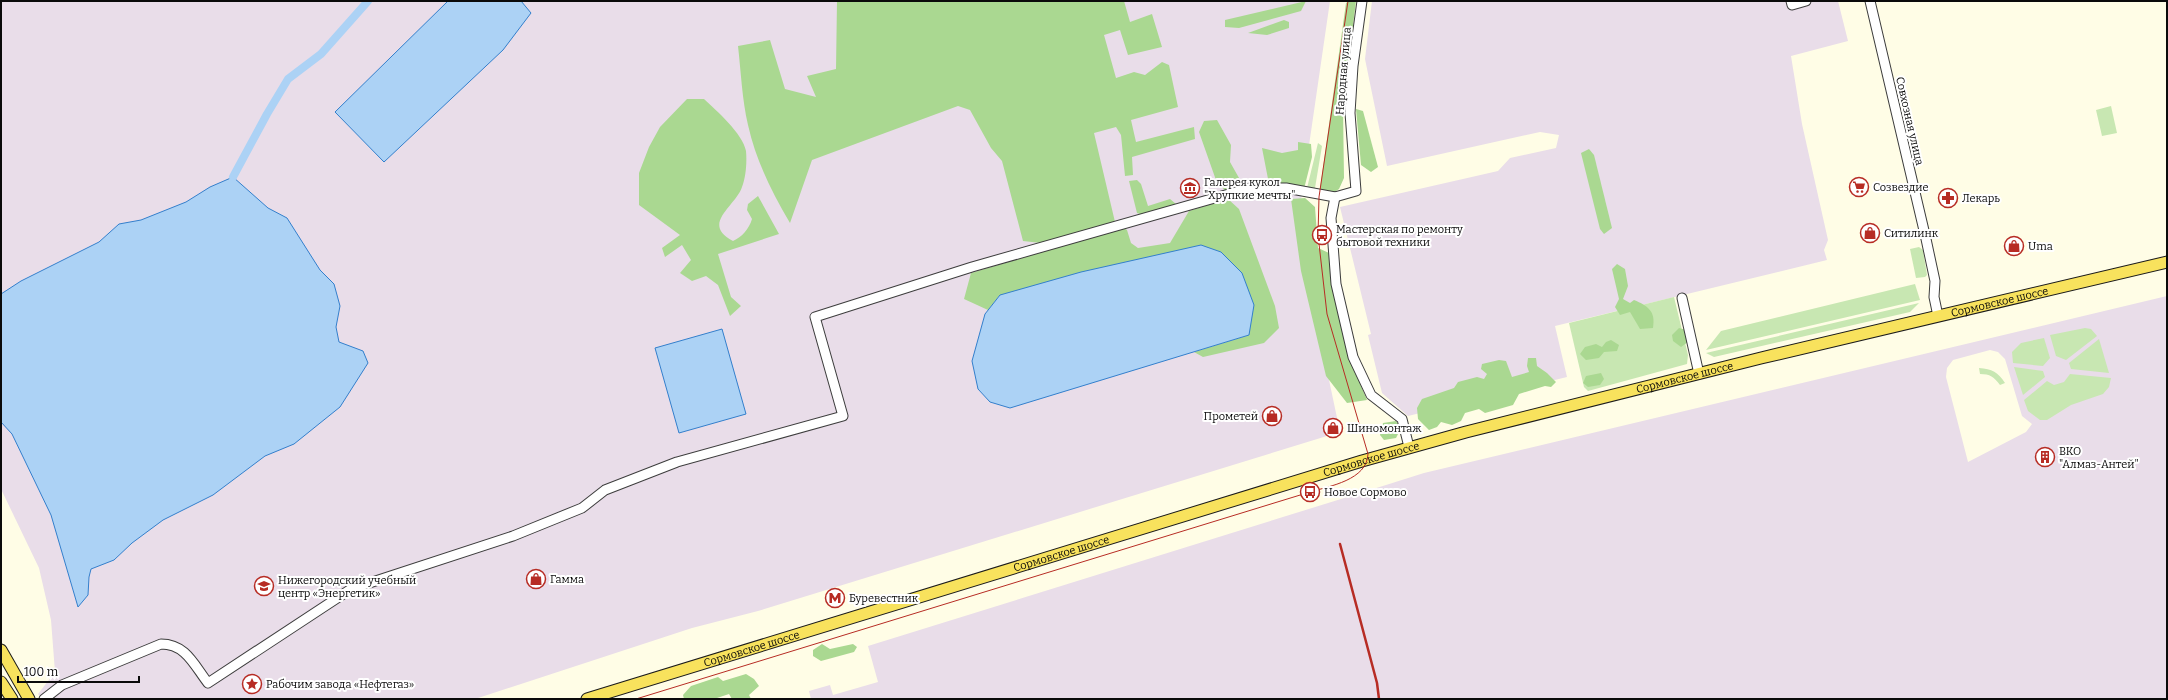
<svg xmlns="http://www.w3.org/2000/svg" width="2168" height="700" viewBox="0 0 2168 700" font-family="Bitter,serif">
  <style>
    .industrial { fill: #e9dde9; fill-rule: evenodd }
    .green { fill: #c8e7b2 }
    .forest { fill: #aad891 }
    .water { fill: #acd2f5; stroke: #337fcc }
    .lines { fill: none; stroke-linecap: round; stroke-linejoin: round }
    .canal { stroke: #acd2f5; stroke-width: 8 }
    .minor-casing { stroke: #3d3d3d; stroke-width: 11 }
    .major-casing { stroke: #1b1b1b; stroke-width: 13 }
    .minor { stroke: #fff; stroke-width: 9 }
    .major { stroke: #f8e25d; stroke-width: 11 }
    .tram { stroke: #b72c24; stroke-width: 1 }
    .rail { stroke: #b72c24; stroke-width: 2.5 }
    .labels { text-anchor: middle; stroke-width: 4; stroke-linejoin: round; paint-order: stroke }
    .street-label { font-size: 11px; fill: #0a0a0a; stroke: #fff }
    .poi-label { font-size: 11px; fill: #0a0a0a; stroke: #fff; text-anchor: start }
  </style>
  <rect width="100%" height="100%" fill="#fffde6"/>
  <g class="industrial">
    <polygon points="1,1 1330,1 1297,228 1340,432 758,611 692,628 475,699 42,699 38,694 55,672 51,620 39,568 1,489"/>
    <polygon points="1372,1 1838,1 1848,41 1791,56 1802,124 1828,240 1824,250 1827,260 1555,326 1567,377 1408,416 1382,393 1368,335 1371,334 1340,207 1498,171 1510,158 1556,148 1559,135 1540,132 1387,166 1365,59"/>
    <path d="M2167,296V699H811L809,691L830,685L833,695L878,682L868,646L1386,485L1424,473ZM1990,350L1998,352L2005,359L2022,416L2032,424L2026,432L1968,462L1946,377L1947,368L1953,360Z"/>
  </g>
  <g class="green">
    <polygon points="2111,106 2117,133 2102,136 2096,110"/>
    <polygon points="1318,143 1322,146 1315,188 1307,188"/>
    <polygon points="1919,247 1923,250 1927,275 1925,277 1916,278 1910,249"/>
    <polygon points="1915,284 1920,300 1706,350 1721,331"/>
    <polygon points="1674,297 1688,355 1687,364 1588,391 1584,387 1569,323"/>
    <polygon points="1919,303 1910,312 1714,357 1706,353"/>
    <polygon points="2085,328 2091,329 2097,336 2066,360 2056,356 2050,335"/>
    <polygon points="2044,338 2050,358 2043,366 2013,363 2012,352 2021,343"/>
    <polygon points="2099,339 2109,373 2071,369 2069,363"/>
    <polygon points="2014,367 2043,371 2045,377 2023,395"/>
    <path d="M1979,368C1992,369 1998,372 2005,383L2000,385C1994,377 1990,374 1980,374Z"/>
    <polygon points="2070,374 2111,378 2109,387 2103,394 2071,405 2047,420 2040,420 2028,411 2024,400 2047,381 2054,385 2064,382"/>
  </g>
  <g class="forest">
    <path d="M837,1H1124L1130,22L1152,14L1162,47L1128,55L1120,30L1104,35L1116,78L1134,72L1145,75L1162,62L1169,65L1178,107L1131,120L1136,142L1194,127L1195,139L1132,157L1133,175L1125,176L1121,135L1116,127L1094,133L1115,222L1041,243L1023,241L1002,161L991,148L970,110L958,106L812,160L790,223C772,192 756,161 748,125C742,99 741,72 738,46L770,40L785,89L816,97L807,76L836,69Z"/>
    <polygon points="1306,1 1301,11 1239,28 1225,27 1225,20"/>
    <polygon points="1349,1 1356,1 1343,108 1344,178 1339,189 1333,193 1320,189 1346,3"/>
    <polygon points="1284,20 1289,22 1289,28 1267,35 1248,33"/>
    <path d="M687,99H704C716,110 743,134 746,151C747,162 746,177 742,187C736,206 700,224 733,241C742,237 749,229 752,219L747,210L748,204L758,196L779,234L718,254L731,297L741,306L730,316L718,285L706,276L692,281L680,273L691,260L682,245L665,257L662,248L680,235L639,205V173L649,147L660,127Z"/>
    <polygon points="1356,109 1363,111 1378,167 1371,172 1361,165"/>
    <polygon points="1217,120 1231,145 1230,162 1243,185 1226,191 1217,183 1199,132 1204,121"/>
    <polygon points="1298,142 1311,144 1312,157 1304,189 1269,184 1262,148 1282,153 1298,150"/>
    <polygon points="1589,149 1594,155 1612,228 1604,234 1600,229 1581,153"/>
    <polygon points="1137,180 1141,184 1148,206 1170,199 1176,204 1143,215 1137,213 1129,181"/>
    <polygon points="1305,198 1315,207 1318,248 1329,253 1356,374 1367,400 1347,403 1326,376 1301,271 1291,199"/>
    <polygon points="1228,199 1239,209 1275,306 1279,328 1264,343 1203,357 1194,352 1249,335 1000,295 988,310 964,299 971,273 1124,228 1127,230 1131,243 1138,248 1170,243 1189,211"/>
    <path d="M1617,264L1625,269L1628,286L1623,299L1630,303L1634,300C1648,306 1656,311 1653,328L1640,329L1630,312L1620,315L1615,307L1619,299L1612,269Z"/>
    <polygon points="1679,328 1686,330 1688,342 1681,347 1673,341 1672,335"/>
    <polygon points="1611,340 1619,345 1617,351 1604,352 1599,358 1586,360 1580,354 1585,347 1596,344 1602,347 1606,342"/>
    <polygon points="1528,358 1536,358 1537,366 1547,373 1556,382 1551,387 1545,386 1519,394 1513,405 1485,413 1479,409 1465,413 1461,421 1452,425 1441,422 1437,427 1429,430 1418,419 1417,408 1422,399 1454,388 1458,382 1477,377 1484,379 1487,374 1481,369 1482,364 1499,360 1506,361 1512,377 1529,372 1527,366"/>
    <polygon points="1601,373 1604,379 1600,385 1588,387 1583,383 1586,376"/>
    <polygon points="1396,421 1401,428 1396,438 1384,440 1380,435 1383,423"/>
    <polygon points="822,644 830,649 853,644 857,647 854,652 821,661 813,656 813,650"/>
    <polygon points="746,674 754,679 759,686 749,695 751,699 732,699 729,694 714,699 684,699 683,695 691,686 718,677 723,681"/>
  </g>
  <g class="water">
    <polygon points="448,1 521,1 531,13 503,50 384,162 335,112"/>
    <polygon points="233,177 268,208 287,218 320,270 334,284 340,306 336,327 339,342 363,351 368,363 340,407 294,444 265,456 213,495 163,520 132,543 114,560 91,569 89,577 88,595 78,607 51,515 12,434 1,422 1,294 21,281 99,242 119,224 141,220 186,202 210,187"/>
    <polygon points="1201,245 1221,252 1242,273 1254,305 1249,335 1010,408 990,402 978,389 972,361 985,314 1000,295 1081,272"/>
    <polygon points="722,329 746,414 679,433 655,348"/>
  </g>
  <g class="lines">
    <polyline class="canal" points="233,177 267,114 288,79 321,54 368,1"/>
    <defs>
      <g id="minor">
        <polyline points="1791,1 1792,5 1806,1"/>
        <polyline points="1870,1 1926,239 1935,281 1934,297 1938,316"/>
        <polyline points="1335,197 1331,218 1336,284 1353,357 1371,395 1402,419 1409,447"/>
        <polyline points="1682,298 1699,374"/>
        <path d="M44,699L62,685L161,644C186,644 194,665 208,683L351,589L513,536L582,508L605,490L677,462L843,416L815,317L972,267L1250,188H1286L1335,197L1356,191L1350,113L1353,66L1362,1"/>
      </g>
      <g id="major">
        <polyline points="1,650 29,699"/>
        <polyline points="1,682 12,699"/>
        <path id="s1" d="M587,699L1362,461L1466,432L1761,358L2167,262"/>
      </g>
    </defs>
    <use href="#minor" class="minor-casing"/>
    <use href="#major" class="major-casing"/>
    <use href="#minor" class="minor"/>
    <use href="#major" class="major"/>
    <path class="tram" d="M636,699L1310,492C1330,486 1367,480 1368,454L1327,314L1318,235L1319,197L1348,1"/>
    <polyline class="rail" points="1340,544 1377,683 1379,699"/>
  </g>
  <defs>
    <symbol id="supermarket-ring" viewBox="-11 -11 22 22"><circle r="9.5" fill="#fff" stroke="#b72c24" stroke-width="1.5"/><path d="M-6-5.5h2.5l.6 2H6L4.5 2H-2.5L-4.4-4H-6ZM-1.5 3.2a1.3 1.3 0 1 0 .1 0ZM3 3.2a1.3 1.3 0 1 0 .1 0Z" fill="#b72c24"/></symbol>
    <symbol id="museum-ring" viewBox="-11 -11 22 22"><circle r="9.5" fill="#fff" stroke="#b72c24" stroke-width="1.5"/><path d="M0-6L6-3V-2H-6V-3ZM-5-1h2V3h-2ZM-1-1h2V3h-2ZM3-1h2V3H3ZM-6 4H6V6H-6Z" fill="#b72c24"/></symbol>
    <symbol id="pharmacy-ring" viewBox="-11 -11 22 22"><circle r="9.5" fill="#fff" stroke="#b72c24" stroke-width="1.5"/><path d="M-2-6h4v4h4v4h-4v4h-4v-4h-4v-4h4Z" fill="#b72c24"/></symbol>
    <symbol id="shop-ring" viewBox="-11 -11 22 22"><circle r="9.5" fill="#fff" stroke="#b72c24" stroke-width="1.5"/><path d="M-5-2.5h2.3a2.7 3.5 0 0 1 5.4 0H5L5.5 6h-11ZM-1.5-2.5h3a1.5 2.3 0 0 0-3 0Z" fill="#b72c24"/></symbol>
    <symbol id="bus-ring" viewBox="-11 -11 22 22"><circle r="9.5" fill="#fff" stroke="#b72c24" stroke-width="1.5"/><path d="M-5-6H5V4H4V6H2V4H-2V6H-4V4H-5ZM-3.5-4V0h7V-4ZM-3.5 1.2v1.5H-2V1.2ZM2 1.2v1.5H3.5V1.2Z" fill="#b72c24"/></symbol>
    <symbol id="building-ring" viewBox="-11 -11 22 22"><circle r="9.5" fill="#fff" stroke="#b72c24" stroke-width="1.5"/><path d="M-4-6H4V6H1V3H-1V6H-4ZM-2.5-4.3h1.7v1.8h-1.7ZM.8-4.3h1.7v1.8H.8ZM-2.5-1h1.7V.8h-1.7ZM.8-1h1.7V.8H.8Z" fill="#b72c24"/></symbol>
    <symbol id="university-ring" viewBox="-11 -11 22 22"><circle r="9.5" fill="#fff" stroke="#b72c24" stroke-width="1.5"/><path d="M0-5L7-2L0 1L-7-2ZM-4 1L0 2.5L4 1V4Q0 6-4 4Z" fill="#b72c24"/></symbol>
    <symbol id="metro-ring" viewBox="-11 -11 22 22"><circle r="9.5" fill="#fff" stroke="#b72c24" stroke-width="1.5"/><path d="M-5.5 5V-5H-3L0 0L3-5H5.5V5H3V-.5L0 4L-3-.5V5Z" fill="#b72c24"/></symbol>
    <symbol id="sight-ring" viewBox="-11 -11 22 22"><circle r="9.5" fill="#fff" stroke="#b72c24" stroke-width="1.5"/><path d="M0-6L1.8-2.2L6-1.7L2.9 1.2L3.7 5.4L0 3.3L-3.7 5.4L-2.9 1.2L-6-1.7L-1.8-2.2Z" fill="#b72c24"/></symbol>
  </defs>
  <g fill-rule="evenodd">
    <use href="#supermarket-ring" x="1848" y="176" width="22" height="22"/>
    <use href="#museum-ring" x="1179" y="177" width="22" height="22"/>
    <use href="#pharmacy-ring" x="1937" y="187" width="22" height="22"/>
    <use href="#shop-ring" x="1859" y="222" width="22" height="22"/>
    <use href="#bus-ring" x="1311" y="224" width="22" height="22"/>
    <use href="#shop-ring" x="2003" y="235" width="22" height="22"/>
    <use href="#shop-ring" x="1261" y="405" width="22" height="22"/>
    <use href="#shop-ring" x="1322" y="417" width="22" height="22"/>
    <use href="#building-ring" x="2034" y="446" width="22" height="22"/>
    <use href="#bus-ring" x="1299" y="481" width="22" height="22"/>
    <use href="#shop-ring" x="525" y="568" width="22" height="22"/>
    <use href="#university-ring" x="253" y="575" width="22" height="22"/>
    <use href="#metro-ring" x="824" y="587" width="22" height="22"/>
    <use href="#sight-ring" x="241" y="673" width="22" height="22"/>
  </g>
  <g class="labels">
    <g class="street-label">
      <text transform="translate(1343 71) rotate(-85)" y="4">Народная улица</text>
      <text transform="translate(1910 121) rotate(77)" y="4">Совхозная улица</text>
      <text dy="4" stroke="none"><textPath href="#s1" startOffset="1468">Сормовское шоссе</textPath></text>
      <text dy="4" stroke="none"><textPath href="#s1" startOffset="1144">Сормовское шоссе</textPath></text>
      <text dy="4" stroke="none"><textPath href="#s1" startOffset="820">Сормовское шоссе</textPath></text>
      <text dy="4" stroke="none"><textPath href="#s1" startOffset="496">Сормовское шоссе</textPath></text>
      <text dy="4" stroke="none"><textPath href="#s1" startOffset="172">Сормовское шоссе</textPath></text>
    </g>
    <g class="poi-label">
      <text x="1204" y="186">Галерея кукол<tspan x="1204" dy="13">"Хрупкие мечты"</tspan></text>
      <text x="1873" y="191">Созвездие</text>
      <text x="1962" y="202">Лекарь</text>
      <text x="1336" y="233">Мастерская по ремонту<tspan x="1336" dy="13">бытовой техники</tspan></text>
      <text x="1884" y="237">Ситилинк</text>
      <text x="2028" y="250">Uma</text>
      <text x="1258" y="420" text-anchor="end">Прометей</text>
      <text x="1347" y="432">Шиномонтаж</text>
      <text x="2059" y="455">ВКО<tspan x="2059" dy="13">"Алмаз-Антей"</tspan></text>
      <text x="1324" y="496">Новое Сормово</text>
      <text x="550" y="583">Гамма</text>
      <text x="278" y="584">Нижегородский учебный<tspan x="278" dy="13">центр «Энергетик»</tspan></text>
      <text x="849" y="602">Буревестник</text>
      <text x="266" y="688">Рабочим завода «Нефтегаз»</text>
    </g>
  </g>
  <rect width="2168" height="700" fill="none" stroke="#0a0a0a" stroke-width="4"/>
  <path d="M18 676v6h121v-6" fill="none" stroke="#0a0a0a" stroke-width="2"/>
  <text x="24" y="676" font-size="12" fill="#0a0a0a" stroke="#ffffff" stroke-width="3" paint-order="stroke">100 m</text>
</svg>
